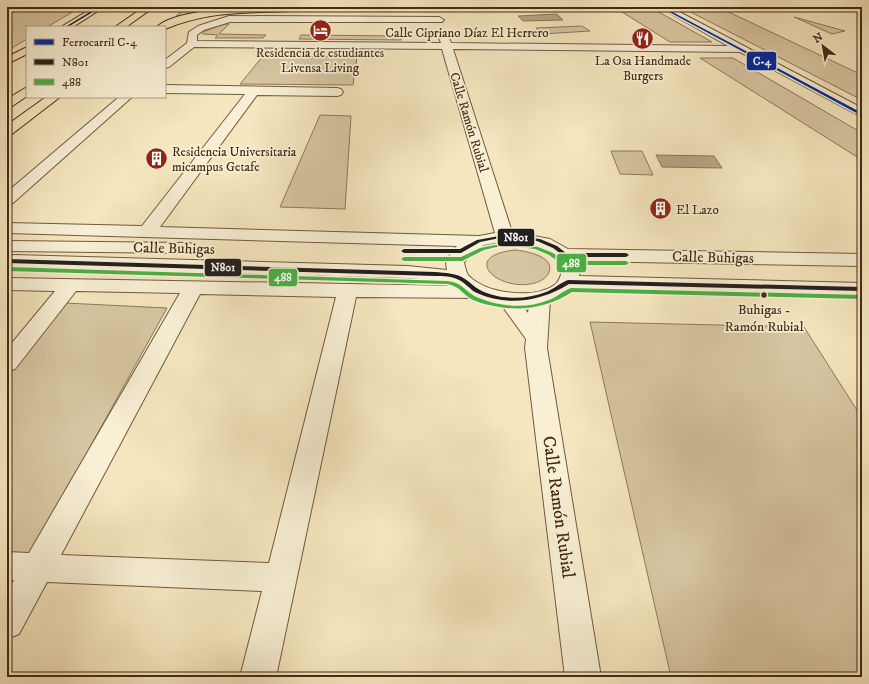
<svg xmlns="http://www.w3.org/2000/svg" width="869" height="684" viewBox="0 0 869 684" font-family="'IM FELL DW Pica',serif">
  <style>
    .green { fill: #d7c6a2; stroke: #8d785b }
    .water { fill: #b8a685; stroke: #897558 }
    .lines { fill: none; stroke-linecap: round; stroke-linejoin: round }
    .minor-casing { stroke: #705a3f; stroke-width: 2 }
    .highway-casing { stroke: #432b14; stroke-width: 2 }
    .minor { fill: #f8efd5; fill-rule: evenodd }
    .highway { fill: #f5e6bf; fill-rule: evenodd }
    .bus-1-casing { stroke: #f8efd5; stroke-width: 3 }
    .bus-2-casing { stroke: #f8efd5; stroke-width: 3 }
    .bus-1 { fill: #231f20; fill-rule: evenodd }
    .bus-2 { fill: #4ab044; fill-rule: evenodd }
    .rail-1-casing { stroke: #f8efd5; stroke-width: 3 }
    .rail-1 { fill: #00289c; fill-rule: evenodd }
    .bus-dot { fill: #432b14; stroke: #f8efd5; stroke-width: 1.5 }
    .labels { text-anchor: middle; stroke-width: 3.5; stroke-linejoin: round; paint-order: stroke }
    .far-street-label { font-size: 13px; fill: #432b14; stroke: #f8efd5 }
    .far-poi-label { font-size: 13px; fill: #432b14; stroke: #f8efd5 }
    .bus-label { font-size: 14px; fill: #432b14; stroke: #f8efd5 }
    .street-label { font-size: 15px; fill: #432b14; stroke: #f8efd5 }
    .near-street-label { font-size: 18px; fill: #432b14; stroke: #f8efd5 }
    .line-badge { stroke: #f8efd5; stroke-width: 1.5 }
    .badge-label { font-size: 11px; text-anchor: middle; font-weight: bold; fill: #fff }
  </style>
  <rect width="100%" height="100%" fill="#f5e6bf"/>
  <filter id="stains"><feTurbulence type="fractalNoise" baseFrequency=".005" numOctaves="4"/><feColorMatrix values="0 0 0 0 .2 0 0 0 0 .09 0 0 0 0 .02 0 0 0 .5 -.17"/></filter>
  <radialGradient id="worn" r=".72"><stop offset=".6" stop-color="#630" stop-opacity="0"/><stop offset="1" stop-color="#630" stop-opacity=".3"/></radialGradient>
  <g class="green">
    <polygon points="7,7 81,7 47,27 27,27 27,39 7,51"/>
    <polygon points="188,7 271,7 226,9 176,16"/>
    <polygon points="614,7 650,7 712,42 670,42"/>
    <polygon points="681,7 718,7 862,75 862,100"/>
    <polygon points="794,17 845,31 832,34"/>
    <polygon points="224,24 229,24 219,34 266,35 263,38 215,38 218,35 203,34 202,32"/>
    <polygon points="582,26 590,31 542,34 536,28"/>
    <polygon points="301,35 402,36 401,40 299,39"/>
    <polygon points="263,56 357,57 353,85 240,84"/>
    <polygon points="700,58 733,58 862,133 862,160"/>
    <polygon points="320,115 351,116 345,209 280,207"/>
    <polygon points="611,151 642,151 653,175 620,174"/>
    <path d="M515,250C525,251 555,256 549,272C547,278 541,281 535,283C499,293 458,256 515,250Z"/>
    <polygon points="65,303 167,308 7,597 7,376"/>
    <polygon points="590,322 804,327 862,418 862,677 671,677"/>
  </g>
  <g class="water">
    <polygon points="557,14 563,20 523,21 518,16"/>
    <polygon points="656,155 714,156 722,168 662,167"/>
  </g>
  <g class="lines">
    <defs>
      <g id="minor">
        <path d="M659,7H670L862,108V117L740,52L453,49L512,232L550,239L568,249L862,254V266L577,261L581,267L579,276L862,283V295L573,288L567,294L550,300L547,348L601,677H565L525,348L526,339L500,303L480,298L356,297L276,677H240L262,591L47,582L19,634L7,639V592L14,580H7V552L29,553L180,293L76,291L15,369L7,371V349L55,291L7,290V278L459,286L454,282L408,278L14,267L7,265V257L14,255L408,266L447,270L446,263L452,251L457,246L7,233V223L142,226L245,94L165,93V85L337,88L341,89L343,92L341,95L337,96L257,95L160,227L479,236L495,233L442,49L194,47L169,67L165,68V60L187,43L189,32L198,26L229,16L439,17L444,20L442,22H230L204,30L197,35V41L441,43L438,35L443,32L448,35L451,43L728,46ZM505,241C528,244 548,246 563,267C561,274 560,282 553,286C532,299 485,294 468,275C466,272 465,266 464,263L469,254L484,245ZM200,294L336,297L269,563L61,555ZM522,305H529L528,313Z"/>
        <polygon points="119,97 132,97 13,203 7,205 7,192"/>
        <polygon points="7,241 188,243 194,244 197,248 194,252 188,253 7,251"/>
      </g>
      <g id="highway">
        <polygon points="94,7 104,7 73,27 61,27"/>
        <polygon points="144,7 154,7 126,27 115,27"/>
        <path d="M240,7H325C320,12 298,11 289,11C244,13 208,11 165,29V27H157C170,13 221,9 240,7Z"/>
        <polygon points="27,47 27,54 7,64 7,57"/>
        <polygon points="27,87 27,96 11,107 7,108 7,99"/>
        <polygon points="46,97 60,97 12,134 7,135 7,125"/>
      </g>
    </defs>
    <use href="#minor" class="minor-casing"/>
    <use href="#highway" class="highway-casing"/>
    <use href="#minor" class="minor"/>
    <use href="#highway" class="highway"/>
    <defs>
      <g id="bus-1">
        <polygon points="98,7 101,7 68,27 65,27"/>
        <polygon points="264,7 322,7 321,8"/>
        <polygon points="505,235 540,239 557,246 566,253 626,253 629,255 626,257 565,257 553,248 537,241 505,237 480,242 461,253 404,253 401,251 404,249 460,249 477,240"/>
        <path d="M7,259L435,272C445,273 457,273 465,279C470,282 474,287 480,290C499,300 526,300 546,292C554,289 560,283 568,280L862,287V291L569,284C542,301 507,307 477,293C470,290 466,283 459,280C452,276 443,276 435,276L7,263Z"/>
      </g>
      <g id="bus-2">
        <polygon points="505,243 538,247 553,253 564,261 626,261 629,263 626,265 563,265 549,255 535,249 505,245 484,250 462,261 404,261 401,259 404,257 461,257 480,248"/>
        <path d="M7,267L447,281C465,283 465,293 479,298C501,307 527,309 549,300C557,297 563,291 571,288L862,295V299L572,292C549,307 522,312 494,306C487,305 480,303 473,300C463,295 460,286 447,284L7,271Z"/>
      </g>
    </defs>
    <use href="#bus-1" class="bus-1-casing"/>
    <use href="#bus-2" class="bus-2-casing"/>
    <use href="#bus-1" class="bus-1"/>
    <use href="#bus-2" class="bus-2"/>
    <defs>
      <polygon id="rail-1" points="660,7 663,7 862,113 862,116"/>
    </defs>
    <use href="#rail-1" class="rail-1-casing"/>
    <use href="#rail-1" class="rail-1"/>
  </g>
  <defs>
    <symbol id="hotel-disc" viewBox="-11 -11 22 22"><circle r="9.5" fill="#8f2418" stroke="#f8efd5"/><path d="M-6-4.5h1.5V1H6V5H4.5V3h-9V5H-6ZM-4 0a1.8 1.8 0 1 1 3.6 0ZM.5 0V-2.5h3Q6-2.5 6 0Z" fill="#fff"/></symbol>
    <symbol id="restaurant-disc" viewBox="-11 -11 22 22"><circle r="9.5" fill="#8f2418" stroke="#f8efd5"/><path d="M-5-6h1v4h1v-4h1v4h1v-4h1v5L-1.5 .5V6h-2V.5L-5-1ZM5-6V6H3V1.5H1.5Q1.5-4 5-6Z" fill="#fff"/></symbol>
    <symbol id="building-disc" viewBox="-11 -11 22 22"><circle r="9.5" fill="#8f2418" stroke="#f8efd5"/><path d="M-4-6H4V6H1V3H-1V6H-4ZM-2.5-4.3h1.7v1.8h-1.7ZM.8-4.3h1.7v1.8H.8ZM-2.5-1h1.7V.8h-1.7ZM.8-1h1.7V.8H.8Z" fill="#fff"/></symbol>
  </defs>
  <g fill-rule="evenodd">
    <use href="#hotel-disc" x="308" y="18" width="25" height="25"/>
    <use href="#restaurant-disc" x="630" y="26" width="25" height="25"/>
    <use href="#building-disc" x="144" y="146" width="25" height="25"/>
    <use href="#building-disc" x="648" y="196" width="25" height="25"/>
  </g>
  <circle class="bus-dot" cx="764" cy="295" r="3.5"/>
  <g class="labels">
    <g class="far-street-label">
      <text x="467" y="37">Calle Cipriano Díaz El Herrero</text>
      <text transform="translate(470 122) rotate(73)" y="5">Calle Ramón Rubial</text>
    </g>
    <g class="far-poi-label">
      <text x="320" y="57">Residencia de estudiantes<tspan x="320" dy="15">Livensa Living</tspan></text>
      <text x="643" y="65">La Osa Handmade<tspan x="643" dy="15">Burgers</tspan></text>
      <text x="172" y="156" text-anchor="start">Residencia Universitaria<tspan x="172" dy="15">micampus Getafe</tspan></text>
      <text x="676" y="214" text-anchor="start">El Lazo</text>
    </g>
    <g class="bus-label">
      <text x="764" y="314">Buhigas -<tspan x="764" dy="17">Ramón Rubial</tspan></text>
    </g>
    <g class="street-label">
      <text transform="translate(174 248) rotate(1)" y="5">Calle Buhigas</text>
      <text transform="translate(713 257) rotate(1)" y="5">Calle Buhigas</text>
    </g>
    <g class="near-street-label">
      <text transform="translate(559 507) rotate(82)" y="6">Calle Ramón Rubial</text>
    </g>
  </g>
  <g class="line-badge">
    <rect x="746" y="51" width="31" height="20" rx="4" fill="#00289c"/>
    <rect x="497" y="228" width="38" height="19" rx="4" fill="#231f20"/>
    <rect x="556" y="253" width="31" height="20" rx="4" fill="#4ab044"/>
    <rect x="204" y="258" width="38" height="19" rx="4" fill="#231f20"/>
    <rect x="268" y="268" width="30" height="19" rx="4" fill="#4ab044"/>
  </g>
  <g class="badge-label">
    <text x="762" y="65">C-4</text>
    <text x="516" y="241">N801</text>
    <text x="571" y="267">488</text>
    <text x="223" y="271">N801</text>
    <text x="283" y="281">488</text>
  </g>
  <rect width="869" height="684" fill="none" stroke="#f5e6bf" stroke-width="24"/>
  <rect x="8" y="8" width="853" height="668" fill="none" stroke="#432b14" stroke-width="2"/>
  <rect x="12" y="12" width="845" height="660" fill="none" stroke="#432b14"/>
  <rect x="26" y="26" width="140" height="72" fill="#f8efd5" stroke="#b0a188"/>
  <rect x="34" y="39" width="20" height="6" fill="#00289c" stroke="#b0a188"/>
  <text x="62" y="46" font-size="12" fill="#432b14">Ferrocarril C-4</text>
  <rect x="34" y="59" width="20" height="6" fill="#231f20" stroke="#b0a188"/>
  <text x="62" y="66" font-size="12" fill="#432b14">N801</text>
  <rect x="34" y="79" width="20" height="6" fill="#4ab044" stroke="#b0a188"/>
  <text x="62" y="86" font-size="12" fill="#432b14">488</text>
  <g transform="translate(823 46) rotate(329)" stroke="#f8efd5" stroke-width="3" paint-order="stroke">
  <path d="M0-3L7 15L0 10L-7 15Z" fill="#432b14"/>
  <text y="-6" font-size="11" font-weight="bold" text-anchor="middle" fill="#432b14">N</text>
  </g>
  <rect width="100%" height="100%" filter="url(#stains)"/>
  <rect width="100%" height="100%" fill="url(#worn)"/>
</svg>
